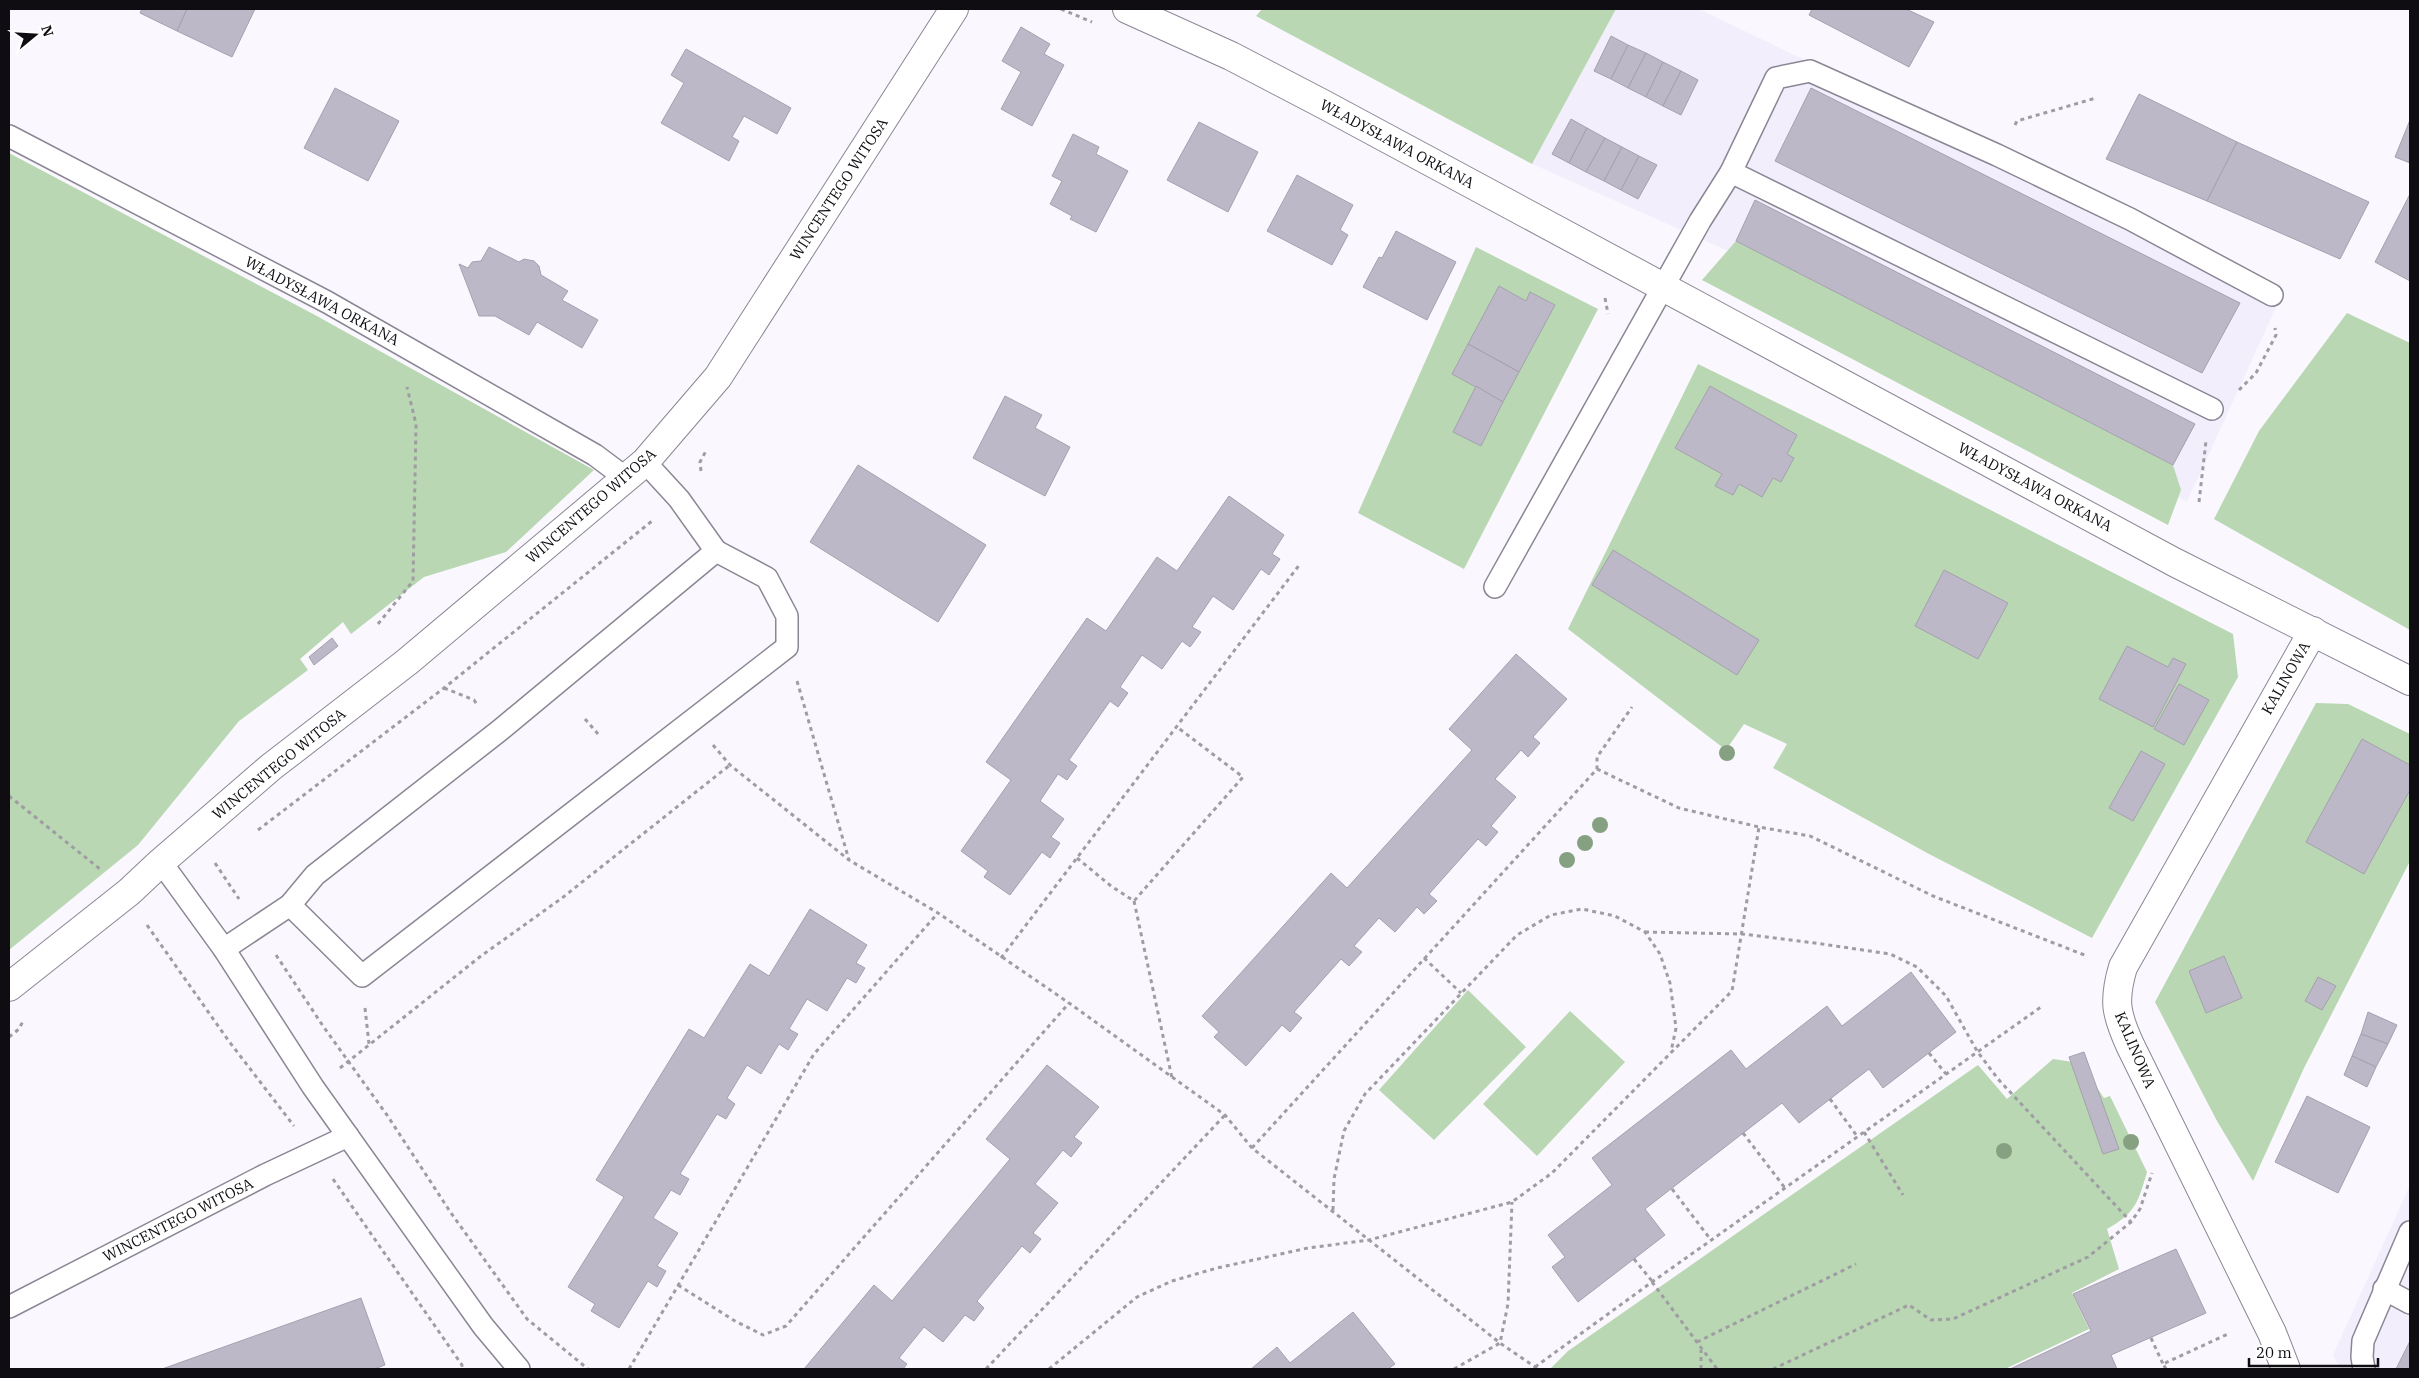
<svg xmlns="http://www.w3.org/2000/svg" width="2419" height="1378" viewBox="0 0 2419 1378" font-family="'IBM Plex Serif',serif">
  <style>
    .built { fill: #f3eefc }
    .green { fill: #b8d7b2 }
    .building { fill: #bdb8c7; stroke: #a5a0af }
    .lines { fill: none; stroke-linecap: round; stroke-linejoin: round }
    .lane-casing { stroke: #8a8694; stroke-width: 24 }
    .street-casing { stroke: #8a8694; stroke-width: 30 }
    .secondary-casing { stroke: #8a8694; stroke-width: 30 }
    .path { stroke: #9f9da3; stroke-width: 3; stroke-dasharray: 4 4; stroke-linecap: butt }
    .lane { stroke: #fff; stroke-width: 21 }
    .street { stroke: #fff; stroke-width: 28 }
    .secondary { stroke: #fff; stroke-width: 28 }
    .tree { fill: #86a182 }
    .labels { text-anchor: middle; stroke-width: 4; stroke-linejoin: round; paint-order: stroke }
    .street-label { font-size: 15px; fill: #0f0d12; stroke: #fff }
  </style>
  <rect width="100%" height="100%" fill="#faf8fe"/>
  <g class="built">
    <polygon points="1616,9 1699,9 2284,290 2187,502 1733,253 1532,164"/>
    <polygon points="2410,1185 2410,1369 2341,1369 2333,1355"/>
  </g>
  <g class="green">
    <polygon points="1262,9 1616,9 1532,164 1256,16"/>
    <polygon points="9,153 315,315 594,470 506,552 424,577 351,634 343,622 300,659 308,670 239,721 138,845 9,950"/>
    <polygon points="1736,241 2173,465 2181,490 2168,525 1702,280"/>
    <polygon points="1476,247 1598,309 1464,569 1358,513"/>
    <polygon points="2347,313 2410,343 2410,630 2214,519 2259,431"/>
    <polygon points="1698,364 1883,455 2233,634 2238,677 2092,938 1929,854 1773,768 1787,744 1744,724 1726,750 1568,629"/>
    <polygon points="2316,703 2348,704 2410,734 2410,861 2304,1068 2253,1181 2217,1121 2155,1002"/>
    <polygon points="1468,990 1526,1047 1434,1140 1379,1090"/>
    <polygon points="1570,1011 1625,1062 1537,1156 1483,1104"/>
    <path d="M2053,1059L2080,1063L2104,1098L2110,1096L2147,1172C2138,1202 2136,1213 2107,1229L2119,1269L2072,1293L2089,1329L2005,1369H1550L1568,1351L1978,1065L2007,1099Z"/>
  </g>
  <g class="building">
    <polygon points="142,9 187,9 177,31 140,13"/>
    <polygon points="187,9 255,9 232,57 177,31"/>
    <polygon points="1812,9 1906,9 1934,22 1909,67 1809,15"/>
    <polygon points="1021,27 1050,44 1044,54 1064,65 1032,126 1001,109 1021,72 1002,61"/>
    <polygon points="1611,36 1628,45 1611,79 1594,71"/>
    <polygon points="1628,45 1646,53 1628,88 1611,79"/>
    <polygon points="686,49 791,108 777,134 744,116 732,137 739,141 729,161 661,123 684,83 671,75"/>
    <polygon points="1646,53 1663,62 1646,97 1628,88"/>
    <polygon points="1663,62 1681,71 1663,106 1646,97"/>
    <polygon points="1681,71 1698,80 1681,115 1663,106"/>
    <polygon points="335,88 399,121 368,181 304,148"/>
    <polygon points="1811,88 2240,303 2202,373 1775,161"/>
    <polygon points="2139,94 2237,142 2207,201 2106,159"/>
    <polygon points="1571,119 1587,128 1569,163 1552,154"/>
    <polygon points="2410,120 2410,163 2395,157"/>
    <polygon points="1199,122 1258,152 1228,212 1167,180"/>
    <polygon points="1587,128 1605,138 1586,172 1569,163"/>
    <polygon points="1073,134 1099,147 1096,154 1128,171 1096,232 1070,219 1072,216 1050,204 1062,181 1052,176"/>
    <polygon points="1605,138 1622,147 1604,181 1586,172"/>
    <polygon points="2237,142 2369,202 2340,259 2207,201"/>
    <polygon points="1622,147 1639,156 1621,190 1604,181"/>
    <polygon points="1639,156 1657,165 1638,199 1621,190"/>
    <polygon points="1297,175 1353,205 1340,230 1348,235 1332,265 1267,231"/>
    <polygon points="2410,194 2410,281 2375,262"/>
    <polygon points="1755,200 2195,424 2173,465 1736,241"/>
    <polygon points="1396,231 1456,262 1427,320 1363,287 1379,257 1382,258"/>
    <polygon points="489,247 519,262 524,259 534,261 539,266 541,275 568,291 562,300 598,320 582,348 537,322 529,335 495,316 479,316 459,264 468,268 472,262 481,261"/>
    <polygon points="1499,286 1526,301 1530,292 1555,305 1519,372 1468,344"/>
    <polygon points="1468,344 1519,372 1503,402 1452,374"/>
    <polygon points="1476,386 1503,402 1481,446 1453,432"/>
    <polygon points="1710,386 1797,435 1787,454 1794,458 1781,482 1773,478 1762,497 1739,484 1733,495 1715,486 1722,474 1675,448"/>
    <polygon points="1005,396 1042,415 1035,428 1070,447 1045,496 973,458"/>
    <polygon points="858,465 986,545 938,622 810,542"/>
    <polygon points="1229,496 1284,535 1272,554 1280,559 1269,575 1261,569 1233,610 1213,596 1192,627 1201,632 1190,647 1182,641 1162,669 1142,655 1120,687 1128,693 1118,707 1110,701 1069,760 1077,766 1067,780 1058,774 1040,801 1064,819 1051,837 1060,843 1050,858 1042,852 1010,895 984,877 988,871 961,851 1011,780 986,762 1087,618 1106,631 1157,557 1177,571"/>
    <polygon points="1613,550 1759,640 1737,675 1592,585"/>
    <polygon points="1944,570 2008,603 1978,659 1915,626"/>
    <polygon points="332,638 338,646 314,665 309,657"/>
    <polygon points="2127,646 2168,667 2173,658 2186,664 2153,727 2099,699"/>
    <polygon points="1516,654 1567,699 1533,737 1540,743 1528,757 1521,750 1495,779 1516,797 1491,826 1498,832 1486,846 1478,839 1429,894 1437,901 1424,914 1417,907 1395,932 1379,918 1354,946 1362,952 1349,966 1341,959 1294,1012 1302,1018 1290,1032 1282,1025 1246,1066 1214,1037 1219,1032 1202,1016 1331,873 1347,888 1472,750 1449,729"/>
    <polygon points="2179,684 2209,700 2184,745 2154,729"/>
    <polygon points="2362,739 2410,765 2410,790 2364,874 2306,842"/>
    <polygon points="2141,751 2165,764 2133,821 2109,808"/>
    <polygon points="810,909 867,945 856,963 865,968 856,983 847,978 827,1011 807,999 789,1029 798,1034 788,1050 779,1044 761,1074 747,1065 727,1098 735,1104 726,1119 717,1114 680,1174 689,1179 680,1195 671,1190 653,1218 678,1233 657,1266 666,1271 657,1287 648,1281 619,1328 591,1311 595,1304 568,1287 624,1197 596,1180 689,1029 704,1038 750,964 769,976"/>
    <polygon points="2224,956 2242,998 2206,1013 2189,971"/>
    <polygon points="1911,972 1956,1032 1883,1088 1869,1069 1799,1123 1782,1103 1645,1209 1665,1235 1578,1302 1552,1267 1565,1257 1548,1235 1612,1185 1592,1158 1731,1050 1746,1069 1827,1006 1842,1026"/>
    <polygon points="2318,977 2336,986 2322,1010 2305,1001"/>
    <polygon points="2368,1012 2397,1025 2388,1044 2361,1034"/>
    <polygon points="2361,1034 2388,1044 2376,1067 2352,1056"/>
    <polygon points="2084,1052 2119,1149 2103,1154 2069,1057"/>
    <polygon points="2352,1056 2376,1067 2367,1087 2344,1075"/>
    <polygon points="1047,1065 1099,1107 1074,1137 1082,1143 1071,1157 1063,1150 1035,1184 1058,1203 1033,1233 1041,1239 1030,1253 1022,1246 977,1301 984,1308 974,1321 965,1315 943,1342 924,1327 899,1358 907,1364 903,1369 804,1369 874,1285 892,1301 1010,1159 986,1139"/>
    <polygon points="2307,1096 2370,1127 2338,1193 2275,1162"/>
    <polygon points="2176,1249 2206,1313 2111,1355 2117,1369 2010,1369 2091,1331 2073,1294"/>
    <polygon points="361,1298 385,1365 374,1369 162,1369"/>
    <polygon points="1353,1312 1395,1364 1388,1369 1251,1369 1277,1347 1290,1363"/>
    <polygon points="2410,1341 2410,1369 2396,1369"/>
  </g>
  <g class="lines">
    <defs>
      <g id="lane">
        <polyline points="9,136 327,302 595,455 627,479"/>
        <polyline points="1731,172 2212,409"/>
        <polyline points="1495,587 1700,221 1731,172 1776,78 1810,71 1997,155 2130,219 2272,295"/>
        <polyline points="161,862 224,949 313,1087 483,1326 519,1369"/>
        <polyline points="290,905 362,976 787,647 787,616 767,578 716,551"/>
        <polyline points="224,949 290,905 315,875 499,731 716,551 679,499 645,462"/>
        <polyline points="2384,1289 2410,1303"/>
        <polyline points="9,1307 265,1175 348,1136"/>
        <polyline points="2364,1369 2362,1357 2363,1341 2410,1232"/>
      </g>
      <g id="street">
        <polyline points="1127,9 1231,56 1323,104 2174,562 2410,681"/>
        <path d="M2286,1369L2272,1333L2130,1045C2116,1014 2113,1001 2123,967L2313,631"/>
      </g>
      <polyline id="secondary" points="9,987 129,892 161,862 271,767 407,662 645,462 718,377 954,9"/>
    </defs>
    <use href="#lane" class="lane-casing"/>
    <use href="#street" class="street-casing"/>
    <use href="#secondary" class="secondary-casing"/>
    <g class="path">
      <polyline points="1061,9 1092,22"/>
      <polyline points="2015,125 2017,121 2096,98"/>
      <polyline points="1605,298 1608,314"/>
      <polyline points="2239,390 2256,373 2276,335 2275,328"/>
      <polyline points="701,471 700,462 707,449"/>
      <polyline points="2199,502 2206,441"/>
      <polyline points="378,624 413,581 416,424 407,387"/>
      <polyline points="797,681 849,860"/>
      <polyline points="444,688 474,700 478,706"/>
      <polyline points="585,719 598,734"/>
      <polyline points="713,745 730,765 849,860 938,913 1069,1003 1225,1115 1252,1148 1500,1343 1538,1369"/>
      <polyline points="1597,769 1679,808 1759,827 1810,836 1933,896 2087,956"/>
      <polyline points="9,796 100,869"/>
      <polyline points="258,830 444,688 652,521"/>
      <polyline points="1077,858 1111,886 1134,901 1243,777 1177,727"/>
      <polyline points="215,863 239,899"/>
      <polyline points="1134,901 1172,1078"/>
      <polyline points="147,925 228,1040 294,1126"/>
      <polyline points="1645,932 1742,934 1815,943 1890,954 1917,967 1946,996 1977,1051 1998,1079 2131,1222"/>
      <polyline points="276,955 323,1026 387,1115 451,1213 527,1319 588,1369"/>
      <polyline points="1001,958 1300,564"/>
      <polyline points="1424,958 1461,993"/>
      <polyline points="365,1008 369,1044"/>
      <polyline points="9,1037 19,1029 23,1021"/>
      <polyline points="1929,1053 1946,1074"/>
      <polyline points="340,1068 481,956 562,898 730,765"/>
      <polyline points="1830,1099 1857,1136"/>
      <polyline points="1864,1132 1903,1195"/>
      <polyline points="1743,1133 1785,1188"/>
      <polyline points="1252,1148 1597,769 1597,757 1632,707"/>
      <polyline points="333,1179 462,1365 462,1369"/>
      <polyline points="1672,1189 1711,1240"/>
      <polyline points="1333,1210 1334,1179 1344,1131 1365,1094 1517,935 1551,915 1582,909 1615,916 1645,932 1660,954 1670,983 1676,1028 1671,1052"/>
      <polyline points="1634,1259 1652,1281"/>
      <polyline points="1652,1282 1717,1369"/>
      <polyline points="678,1285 735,1321 763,1335 786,1326 1069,1003"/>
      <polyline points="2151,1338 2163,1364"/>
      <polyline points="1697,1342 1856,1264"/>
      <polyline points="1535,1367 1652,1282 2041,1007"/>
      <polyline points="629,1369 814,1054 938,913"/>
      <polyline points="986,1369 1225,1115"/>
      <polyline points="1049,1369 1137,1297 1172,1281 1217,1268 1308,1248 1369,1240 1512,1202 1552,1173 1732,991 1759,827"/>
      <polyline points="1454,1369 1500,1343 1508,1304 1512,1202"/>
      <polyline points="1701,1369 1701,1350"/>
      <polyline points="1773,1369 1909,1305 1931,1320 1953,1319 2088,1257 2131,1222 2140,1209 2152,1173"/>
      <polyline points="2166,1369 2163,1364 2230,1333"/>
    </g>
    <use href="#lane" class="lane"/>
    <use href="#street" class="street"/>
    <use href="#secondary" class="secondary"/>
  </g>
  <g class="tree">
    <circle cx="1727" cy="753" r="8"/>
    <circle cx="1600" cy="825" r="8"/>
    <circle cx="1585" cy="843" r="8"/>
    <circle cx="1567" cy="860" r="8"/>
    <circle cx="2131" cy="1142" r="8"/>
    <circle cx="2004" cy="1151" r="8"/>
  </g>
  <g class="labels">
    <g class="street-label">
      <text transform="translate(1397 144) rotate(28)" y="5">WŁADYSŁAWA ORKANA</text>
      <text transform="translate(839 189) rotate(-57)" y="5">WINCENTEGO WITOSA</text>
      <text transform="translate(322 301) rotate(28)" y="5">WŁADYSŁAWA ORKANA</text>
      <text transform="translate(2035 487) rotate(28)" y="5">WŁADYSŁAWA ORKANA</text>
      <text transform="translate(591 506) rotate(-41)" y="5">WINCENTEGO WITOSA</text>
      <text transform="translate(2286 678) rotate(-60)" y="5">KALINOWA</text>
      <text transform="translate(279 764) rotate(-39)" y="5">WINCENTEGO WITOSA</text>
      <text transform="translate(2135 1050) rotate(67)" y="5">KALINOWA</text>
      <text transform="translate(178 1220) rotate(-27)" y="5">WINCENTEGO WITOSA</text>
    </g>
  </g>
  <rect width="2419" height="1378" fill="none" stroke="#0f0d12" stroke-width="20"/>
  <g transform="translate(35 35) rotate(72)" stroke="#ffffff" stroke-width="4" paint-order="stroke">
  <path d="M0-4L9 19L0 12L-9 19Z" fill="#0f0d12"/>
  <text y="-8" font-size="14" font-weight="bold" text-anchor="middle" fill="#0f0d12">N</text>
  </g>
  <path d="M2249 1358v8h129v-8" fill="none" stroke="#0f0d12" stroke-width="2.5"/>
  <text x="2256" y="1358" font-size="15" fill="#0f0d12" stroke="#ffffff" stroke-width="4" paint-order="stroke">20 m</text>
</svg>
